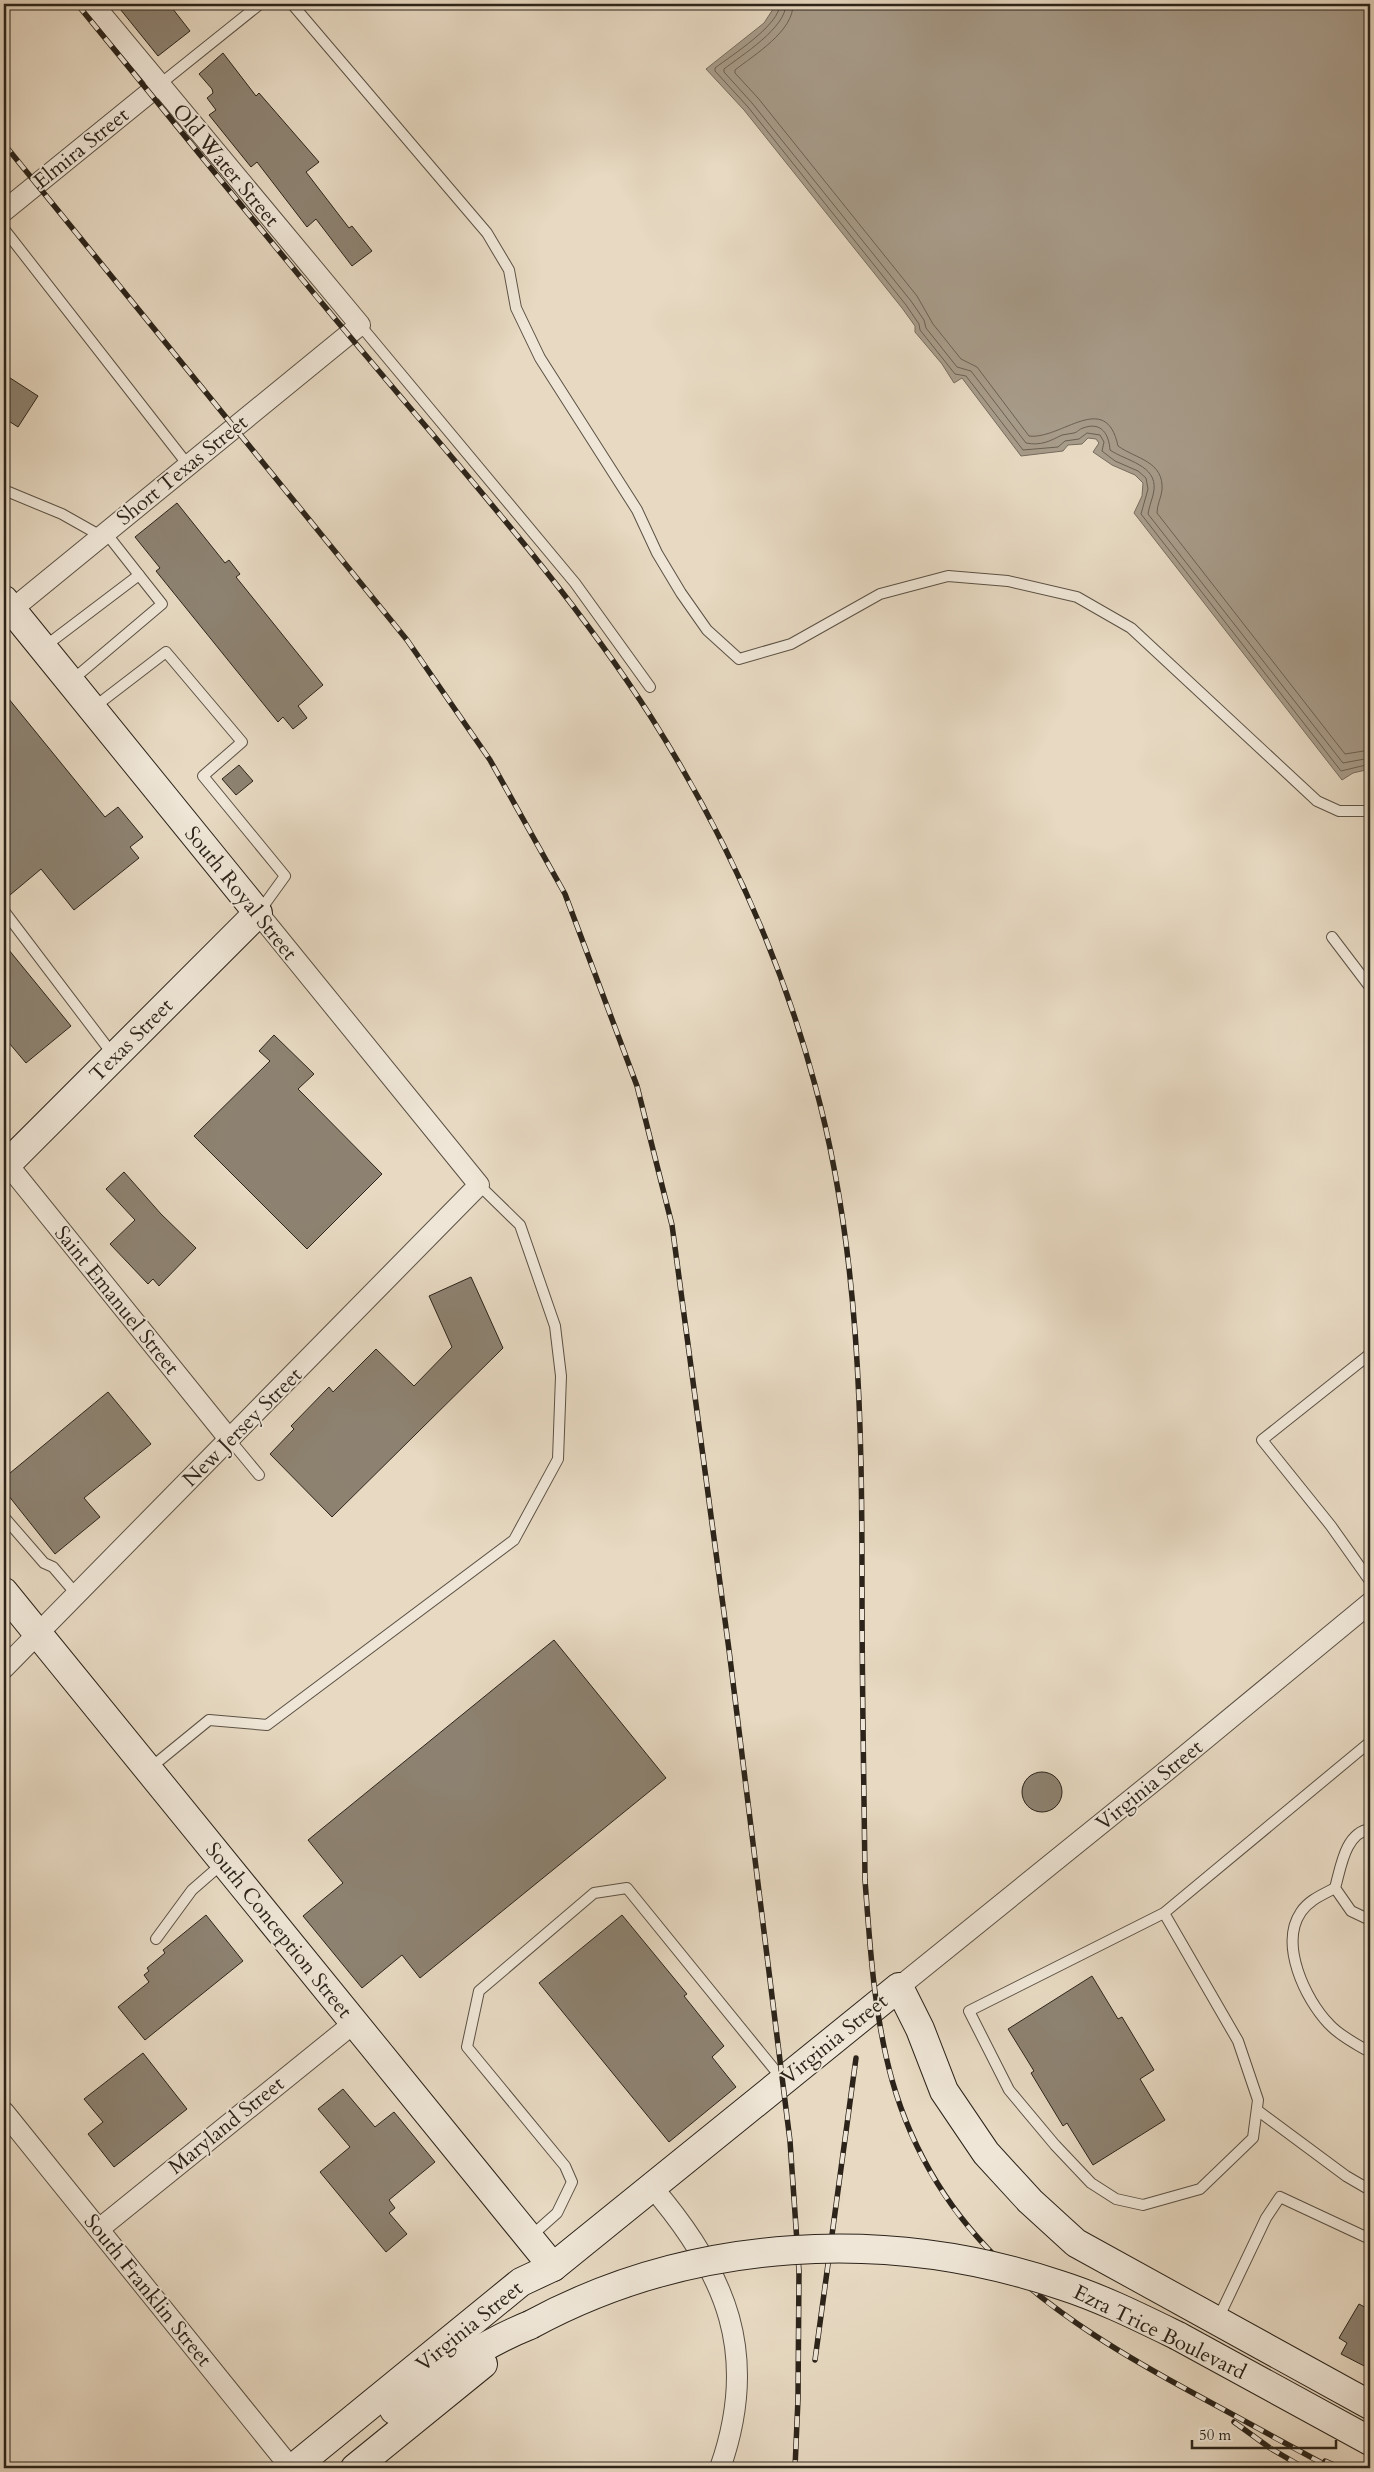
<svg xmlns="http://www.w3.org/2000/svg" width="1374" height="2472" viewBox="0 0 1374 2472" font-family="Cardo,serif">
  <style>
    .water { fill: #a79b89; stroke: #766b5d }
    .lines { fill: none; stroke-linecap: round; stroke-linejoin: round }
    .shore { stroke: #6a6052; stroke-width: 1 }
    .building { fill: #8d8271; stroke: #2c241a }
    .lane-casing { stroke: #5b5144; stroke-width: 12 }
    .street-casing { stroke: #5b5144; stroke-width: 22 }
    .secondary-casing { stroke: #2c241a; stroke-width: 30 }
    .lane { stroke: #efe6d7; stroke-width: 10 }
    .street { stroke: #efe6d7; stroke-width: 20 }
    .secondary { stroke: #efe6d7; stroke-width: 28 }
    .rail-casing { stroke: #2c241a; stroke-width: 5.5 }
    .rail { stroke: #efe6d7; stroke-width: 4; stroke-dasharray: 11; stroke-linecap: butt }
    .secondary-bridge-casing { stroke: #2c241a; stroke-width: 30; stroke-linecap: butt }
    .secondary-bridge { stroke: #efe6d7; stroke-width: 28 }
    .labels { text-anchor: middle; stroke-width: 4; stroke-linejoin: round; paint-order: stroke }
    .street-label { font-size: 21px; fill: #2c241a; stroke: #efe6d7 }
  </style>
  <rect width="100%" height="100%" fill="#e7d9c2"/>
  <filter id="stains"><feTurbulence type="fractalNoise" baseFrequency=".004" numOctaves="4"/><feColorMatrix values="0 0 0 0 .2 0 0 0 0 .09 0 0 0 0 .02 0 0 0 .5 -.17"/></filter>
  <radialGradient id="worn" r=".72"><stop offset=".6" stop-color="#630" stop-opacity="0"/><stop offset="1" stop-color="#630" stop-opacity=".3"/></radialGradient>
  <polygon class="water" points="774,4 1370,4 1370,769 1353,773 1342,780 1134,513 1142,496 1143,483 1135,475 1112,465 1093,452 1099,443 1096,439 1088,438 1082,444 1068,445 1063,451 1021,456 962,378 954,383 942,364 915,332 915,326 902,308 744,110 706,69 764,23 775,6"/>
  <g class="lines">
    <g class="shore">
      <path d="M780,4C780,25 732,55 715,68V71L748,107L906,305L919,324L920,330L955,374L966,376L1023,450L1058,447L1065,441L1079,439L1087,433L1100,435L1104,442L1102,451L1115,461L1138,471L1146,478L1148,489L1141,514L1341,771L1370,764"/>
      <path d="M786,4C786,28 742,55 724,69V72L752,103L911,301L924,320L926,328L957,367L971,371L1026,443C1041,446 1050,441 1062,435C1066,434 1070,434 1074,433C1078,432 1079,429 1083,428C1102,421 1109,435 1110,450C1126,461 1157,465 1154,490C1153,498 1149,506 1148,514L1343,763L1370,758"/>
      <path d="M793,4C794,31 754,55 735,70V73L758,98L917,296L933,324L961,359L977,367L1029,436C1061,440 1106,389 1118,446C1136,459 1164,461 1162,490C1161,498 1157,505 1157,513L1345,754L1370,750"/>
    </g>
  </g>
  <g class="building">
    <polygon points="116,4 169,4 190,31 158,56"/>
    <polygon points="223,53 256,96 259,93 319,162 306,172 349,228 352,226 372,251 352,266 316,219 307,227 257,162 251,167 209,115 216,110 207,98 213,93 212,89 199,74"/>
    <polygon points="4,374 38,396 18,427 4,418"/>
    <polygon points="177,503 225,563 229,560 240,574 236,577 323,685 298,706 307,718 293,729 283,717 278,722 156,571 160,568 135,537"/>
    <polygon points="4,693 105,817 118,807 143,837 130,847 139,858 74,910 41,869 4,900"/>
    <polygon points="239,765 253,781 236,795 222,779"/>
    <polygon points="4,944 71,1026 26,1063 4,1037"/>
    <polygon points="274,1035 314,1074 298,1089 382,1174 307,1249 194,1136 270,1061 259,1051"/>
    <polygon points="124,1172 161,1214 196,1248 159,1286 153,1279 148,1284 110,1244 135,1220 106,1189"/>
    <polygon points="471,1277 503,1348 332,1517 270,1454 294,1429 291,1426 329,1387 333,1392 376,1349 414,1386 452,1347 429,1296"/>
    <polygon points="108,1392 151,1444 84,1498 100,1517 55,1554 4,1490 4,1478"/>
    <polygon points="554,1640 666,1778 420,1978 402,1955 362,1988 303,1916 343,1883 308,1840"/>
    <circle cx="1042" cy="1792" r="20"/>
    <polygon points="206,1915 243,1961 145,2040 118,2007 149,1982 144,1975 149,1971 147,1968 165,1953 163,1950"/>
    <polygon points="622,1915 687,1994 684,1996 724,2046 712,2057 736,2087 669,2142 539,1983"/>
    <polygon points="1092,1976 1118,2019 1122,2017 1154,2070 1140,2079 1165,2120 1093,2165 1067,2123 1063,2126 1031,2073 1034,2071 1008,2029"/>
    <polygon points="143,2053 187,2109 114,2167 88,2134 103,2122 84,2099"/>
    <polygon points="343,2089 375,2127 394,2112 435,2162 389,2200 395,2208 389,2213 407,2234 386,2252 320,2172 350,2147 318,2109"/>
    <polygon points="1359,2304 1370,2310 1370,2369 1341,2354 1347,2343 1339,2338"/>
  </g>
  <g class="lines">
    <defs>
      <g id="lane">
        <polyline points="292,4 487,233 509,270 516,308 540,358 637,510 657,553 681,593 707,630 739,659 791,644 880,594 948,576 1008,581 1077,597 1131,628 1317,801 1339,811 1370,811"/>
        <polyline points="159,85 260,4"/>
        <polyline points="4,229 188,465"/>
        <polyline points="360,325 575,583 650,687"/>
        <polyline points="4,490 62,514 101,536"/>
        <polyline points="44,647 139,575 106,533"/>
        <polyline points="71,681 162,604 139,575"/>
        <polyline points="93,708 166,652 242,742 203,776 285,876 259,912"/>
        <polyline points="4,911 114,1056"/>
        <polyline points="1332,937 1370,987"/>
        <polyline points="1370,1354 1262,1440 1331,1526 1370,1581"/>
        <polyline points="230,1440 259,1475"/>
        <polyline points="4,1517 44,1563 53,1567 77,1595"/>
        <polyline points="149,1769 209,1720 267,1725 514,1540 558,1459 561,1376 555,1326 520,1225 479,1185"/>
        <path d="M1370,1829C1345,1833 1341,1867 1335,1888L1351,1911L1370,1920"/>
        <path d="M1335,1888C1322,1895 1309,1900 1301,1912C1279,1944 1305,1999 1329,2024C1339,2035 1357,2045 1370,2052"/>
        <polyline points="1164,1913 1238,2041 1258,2100 1253,2138 1200,2189 1143,2205 1116,2199 1091,2183 1055,2145 1009,2090 969,2011 1164,1913 1370,1742"/>
        <polyline points="156,1939 192,1890 223,1863"/>
        <polyline points="1257,2110 1346,2176 1370,2190"/>
        <polyline points="530,2237 557,2213 572,2182 565,2166 467,2047 479,1991 594,1893 627,1888 783,2080"/>
        <polyline points="1217,2321 1266,2218 1280,2197 1370,2239"/>
      </g>
      <g id="street">
        <polyline points="4,211 159,85"/>
        <polyline points="4,616 360,325 93,4"/>
        <polyline points="4,1160 230,1440"/>
        <polyline points="4,1668 479,1185 258,913"/>
        <polyline points="899,1987 1170,1768 1370,1603"/>
        <polyline points="4,2112 291,2468"/>
        <path d="M652,2187C727,2274 760,2355 720,2468"/>
        <polyline points="99,2229 354,2023"/>
      </g>
      <g id="secondary">
        <polyline points="4,600 258,913 4,1167"/>
        <polyline points="4,1592 553,2267"/>
        <polyline points="1178,2336 1370,2441"/>
        <path d="M394,2410C437,2376 480,2345 530,2325"/>
        <polyline points="293,2468 521,2282 553,2267 899,1987 920,2029 944,2091 986,2153 1030,2201 1076,2243 1370,2405"/>
        <polyline points="355,2468 483,2364"/>
      </g>
    </defs>
    <use href="#lane" class="lane-casing"/>
    <use href="#street" class="street-casing"/>
    <use href="#secondary" class="secondary-casing"/>
    <use href="#lane" class="lane"/>
    <use href="#street" class="street"/>
    <use href="#secondary" class="secondary"/>
    <defs>
      <g id="rail">
        <path d="M77,4C174,122 269,241 368,358C465,474 569,589 651,717C723,831 780,954 815,1085C860,1250 862,1422 862,1592C862,1688 864,1784 865,1880C870,1947 874,2015 892,2080C938,2242 1057,2319 1195,2394C1241,2419 1286,2444 1331,2468"/>
        <polyline points="4,144 407,640 490,760 565,894 637,1086 672,1225 729,1650 790,2141 799,2271 798,2399 795,2468"/>
        <polyline points="815,2360 856,2058"/>
        <polyline points="1234,2422 1270,2448 1304,2468"/>
        <polyline points="1325,2461 1341,2468"/>
      </g>
    </defs>
    <use href="#rail" class="rail-casing"/>
    <use href="#rail" class="rail"/>
    <defs>
      <path id="secondary-bridge" d="M530,2325C692,2237 887,2227 1060,2285C1101,2298 1139,2317 1178,2336"/>
    </defs>
    <use href="#secondary-bridge" class="secondary-bridge-casing"/>
    <use href="#secondary-bridge" class="secondary-bridge"/>
  </g>
  <g class="labels">
    <g class="street-label">
      <text transform="translate(81 148) rotate(-39)" y="7">Elmira Street</text>
      <text transform="translate(226 165) rotate(50)" y="7">Old Water Street</text>
      <text transform="translate(182 470) rotate(-39)" y="7">Short Texas Street</text>
      <text transform="translate(241 893) rotate(51)" y="7">South Royal Street</text>
      <text transform="translate(131 1040) rotate(-45)" y="7">Texas Street</text>
      <text transform="translate(117 1300) rotate(51)" y="7">Saint Emanuel Street</text>
      <text transform="translate(242 1427) rotate(-45)" y="7">New Jersey Street</text>
      <text transform="translate(1149 1785) rotate(-39)" y="7">Virginia Street</text>
      <text transform="translate(279 1930) rotate(51)" y="7">South Conception Street</text>
      <text transform="translate(834 2039) rotate(-39)" y="7">Virginia Street</text>
      <text transform="translate(226 2125) rotate(-39)" y="7">Maryland Street</text>
      <text transform="translate(148 2290) rotate(51)" y="7">South Franklin Street</text>
      <text transform="translate(469 2326) rotate(-39)" y="7">Virginia Street</text>
      <text transform="translate(1160 2332) rotate(26)" y="7">Ezra Trice Boulevard</text>
    </g>
  </g>
  <rect width="1374" height="2472" fill="none" stroke="#e7d9c2" stroke-width="20"/>
  <rect x="5" y="5" width="1364" height="2462" fill="none" stroke="#2c241a" stroke-width="2.5"/>
  <rect x="10" y="10" width="1354" height="2452" fill="none" stroke="#2c241a"/>
  <path d="M1192 2440v8h144v-8" fill="none" stroke="#2c241a" stroke-width="2.5"/>
  <text x="1199" y="2440" font-size="15" fill="#2c241a" stroke="#efe6d7" stroke-width="4" paint-order="stroke">50 m</text>
  <rect width="100%" height="100%" filter="url(#stains)"/>
  <rect width="100%" height="100%" fill="url(#worn)"/>
</svg>
